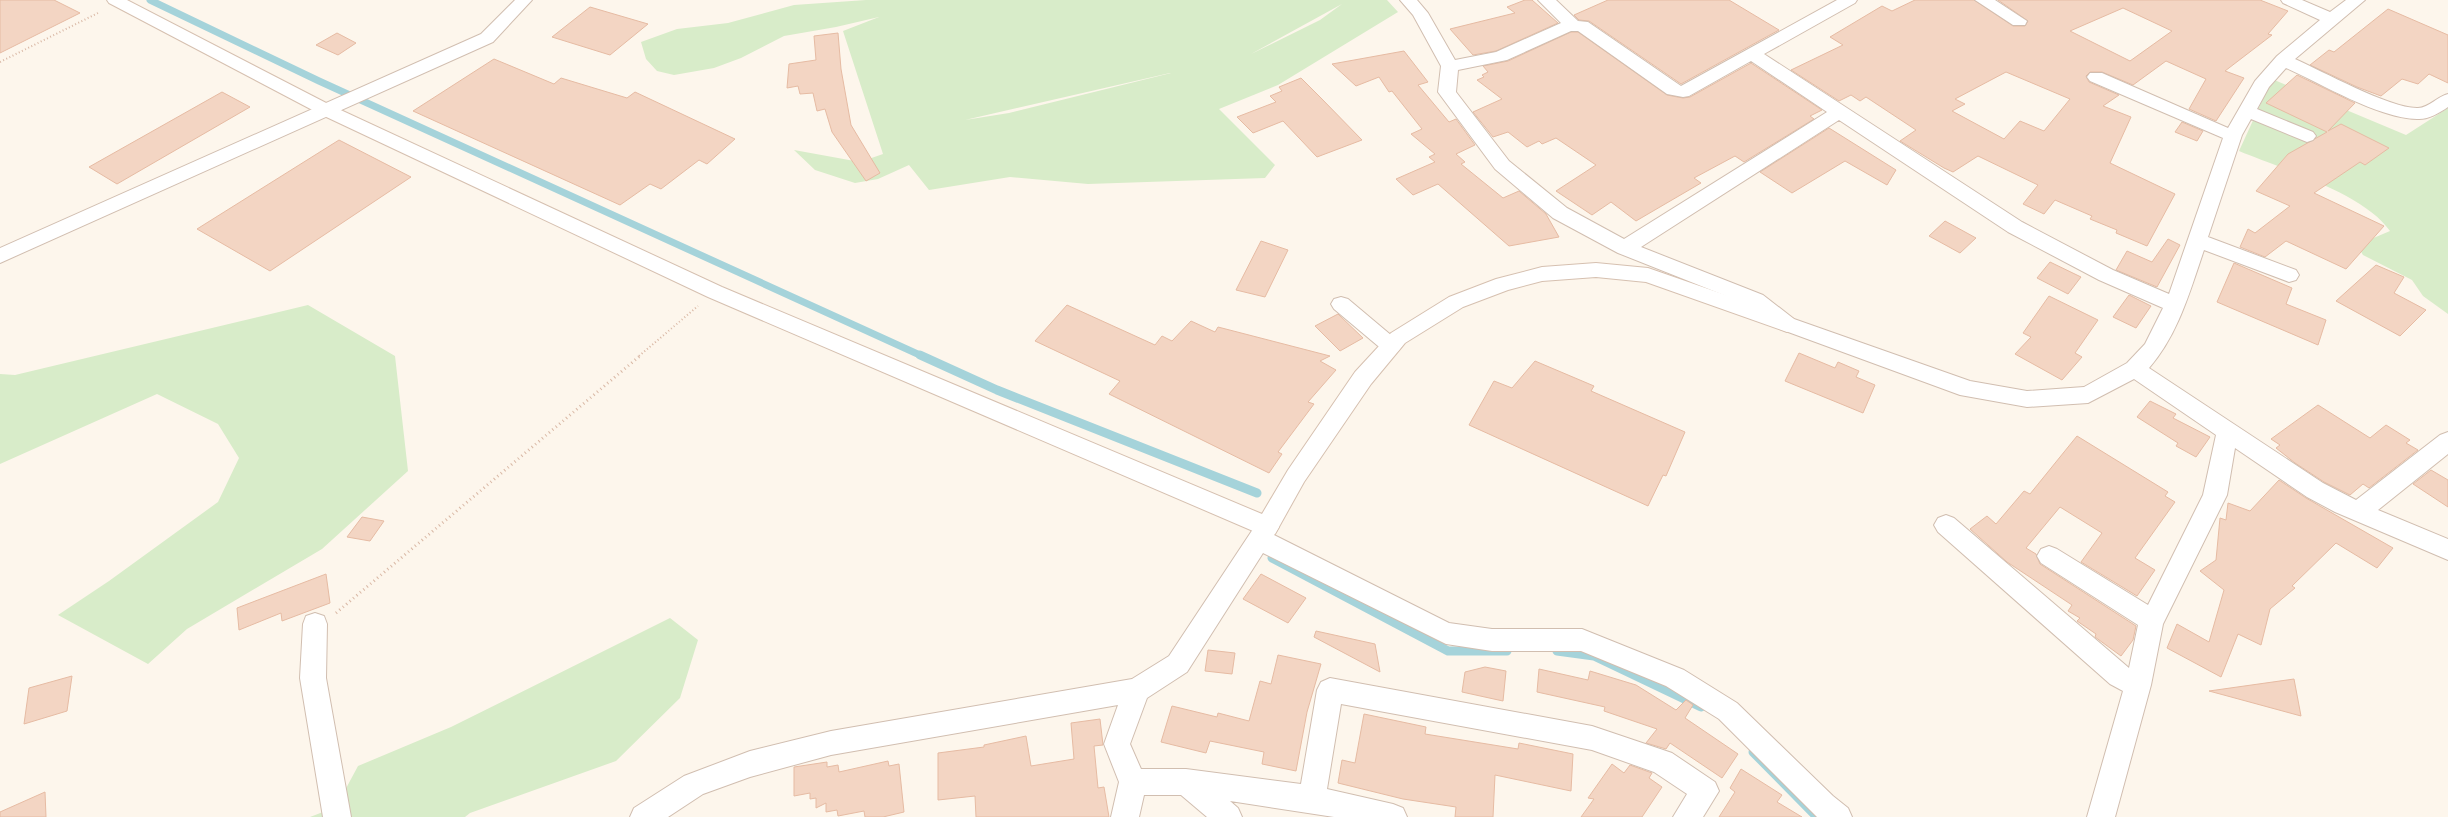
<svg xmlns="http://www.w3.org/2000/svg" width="2448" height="817" font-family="Roboto,sans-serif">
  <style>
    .green { fill: #d8ecc9; fill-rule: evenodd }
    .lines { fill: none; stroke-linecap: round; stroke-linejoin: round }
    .stream-far1 { stroke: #a5d3da; stroke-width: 7 }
    .stream { stroke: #a5d3da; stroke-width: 9 }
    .building { fill: #f3d5c3; stroke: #e6bba3; fill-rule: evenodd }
    .street-casing { stroke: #d1beb0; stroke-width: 2 }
    .secondary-casing { stroke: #d6c0b0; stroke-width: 2 }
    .path-far1 { stroke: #d9b8a5; stroke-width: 2; stroke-dasharray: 1 2.5; stroke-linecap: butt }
    .path { stroke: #d9b8a5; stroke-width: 3; stroke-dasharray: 1 3.5; stroke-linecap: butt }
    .street { fill: #fff; fill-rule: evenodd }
    .secondary { fill: #fff; fill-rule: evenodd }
  </style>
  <rect width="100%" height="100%" fill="#fdf6ec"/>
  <path class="green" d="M866 0H1387L1398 12 1278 85 1219 109 1275 165 1265 178 1088 184 1010 177 929 190 909 165 878 179 855 183 815 170 794 150 860 162 883 154 843 31 879 17 836 27 784 36 741 58 714 68 674 75 657 71 646 59 641 42 677 29 728 23 794 5ZM1342 4 1320 20 1251 54ZM1171 73 1009 113 965 120 1170 73Z
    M2272 79 2406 135 2448 108V314L2423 296 2412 280 2363 255 2357 245 2390 231C2364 193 2282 169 2239 151Z
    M308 305 395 356 408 471 322 549 187 629 148 664 58 615 109 581 218 502 239 458 218 424 157 394 0 464V374L15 375Z
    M670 618 698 640 680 698 616 761 470 813 465 817H310L336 807 358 766 451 727Z"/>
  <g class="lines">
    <path class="stream-far1" d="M150 0 319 81 922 356"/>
    <path class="stream" d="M920 355 997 390 1257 493
      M1272 558 1448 651H1507
      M1557 651 1594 656 1701 707
      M1753 752 1817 817"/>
  </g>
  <path class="building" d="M0 0H54L80 13 0 53Z
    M1525 0H1532L1558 23 1496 51 1473 55 1450 29 1515 13 1507 7Z
    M1608 0H1729L1779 30 1681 84 1589 21 1579 20 1574 15Z
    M1915 0H1974L2013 26H2025L2028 21 1998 0H2260L2288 11 2268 34 2272 35 2225 71 2244 78 2216 121 2189 109 2206 79 2166 61 2133 85 2102 72H2090L2086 76 2089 82 2119 95 2103 106 2131 117 2110 163 2175 194 2147 246 2116 233 2117 230 2090 219 2092 216 2055 200 2044 214 2023 204 2038 185 1978 156 1953 172 1944 168 1900 141 1916 130 1866 97 1860 101 1851 95 1839 101 1791 70 1843 45 1830 37 1882 6 1892 11ZM2123 8 2172 31 2130 61 2070 31ZM2006 72 2070 99 2044 131 2020 121 2004 139 1952 111 1965 104 1955 99Z
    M590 7 648 24 610 55 552 37Z
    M2388 9 2448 35V83L2429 74 2418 84 2402 79 2381 96 2357 87 2310 65 2329 50 2334 52Z
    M1571 32H1578L1667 95 1683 98 1690 97 1751 63 1822 110 1810 116 1814 119 1744 162 1735 156 1694 178 1701 183 1636 221 1611 202 1592 215 1556 191 1596 165 1556 138 1542 144 1539 141 1527 147 1508 132 1493 137 1473 112 1502 99 1477 80 1484 77 1482 75 1488 72 1483 66 1508 61Z
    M337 33 356 43 338 55 316 45Z
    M838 33 841 69 851 125 880 173 866 181 832 132 825 109 817 111 813 93 800 94 798 86 787 88 789 64 816 60 814 36Z
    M1404 51 1428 82 1418 85 1449 122 1456 119 1475 145 1456 154 1465 162 1461 164 1503 198 1519 191 1546 214 1559 237 1509 246 1438 184 1413 195 1396 179 1435 162 1429 157 1435 154 1411 134 1422 129 1392 91 1389 92 1379 77 1356 86 1332 64Z
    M494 59 554 84 561 78 627 98 635 92 735 139 707 164 699 160 661 189 650 184 620 205 413 111Z
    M2297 75 2355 103 2328 131 2341 124 2389 148 2365 165 2360 162 2314 193 2384 226 2346 269 2286 241 2265 257 2240 247 2248 229 2255 233 2290 206 2256 191 2288 154 2327 132 2266 103Z
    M1301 78 1321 98 1362 140 1317 157 1283 121 1253 133 1237 117 1276 102 1270 96 1282 91 1279 87Z
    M222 92 250 107 117 184 89 167Z
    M2182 122 2203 131 2197 141 2175 132Z
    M1829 128 1896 170 1887 185 1845 161 1792 193 1760 172Z
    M339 140 411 177 270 271 197 229Z
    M1945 221 1976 238 1960 253 1929 236Z
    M2168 239 2180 245 2157 287 2116 270 2127 251 2152 262Z
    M1261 241 1288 250 1265 297 1236 290Z
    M2050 262 2081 277 2068 294 2037 278Z
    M2234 263 2292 288 2286 304 2326 320 2318 345 2217 302Z
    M2376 265 2404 277 2394 293 2426 310 2400 336 2336 301Z
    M2129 295 2151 306 2136 328 2113 317Z
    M2049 296 2098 320 2075 353 2082 357 2062 380 2015 354 2031 337 2023 333Z
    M1067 305 1155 345 1162 336 1172 341 1191 321 1215 332 1218 327 1330 356 1320 361 1336 370 1308 402 1314 404 1278 452 1282 454 1269 473 1109 394 1120 381 1035 341Z
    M1338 314 1363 338 1340 351 1315 326Z
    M1799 353 1835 368 1838 362 1859 371 1856 377 1875 385 1863 413 1785 381Z
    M1535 361 1594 386 1591 391 1685 432 1666 476 1663 475 1648 506 1469 425 1494 381 1512 388Z
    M2150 401 2176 414 2173 418 2210 437 2196 457 2176 446 2178 443 2137 417Z
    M2318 405 2370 438 2386 425 2410 440 2406 443 2418 450 2369 488 2363 484 2350 495 2324 482 2295 463 2276 448 2280 445 2271 439Z
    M2077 436 2168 492 2165 496 2175 502 2135 558 2155 570 2137 596 2081 562 2102 533 2060 507 2026 548 2036 554 2040 564 2136 626 2133 640 2121 656 2095 637 2096 634 2077 621 2080 618 2068 611 2072 605 2007 562 1970 529 1987 516 1996 524 2024 491 2030 494Z
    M2431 470 2448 480V507L2413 484Z
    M2279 480 2306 498 2393 548 2377 568 2336 543 2292 586 2295 588 2270 609 2261 645 2238 634 2221 677 2167 648 2177 624 2209 642 2224 590 2200 571 2216 560 2220 518 2226 520 2228 503 2250 511Z
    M362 517 384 521 370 541 347 537Z
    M326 574 330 603 282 621 281 613 239 630 237 608Z
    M1261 574 1306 598 1288 623 1243 599Z
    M1316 631 1375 644 1380 672 1314 637Z
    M1208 650 1235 653 1232 674 1205 671Z
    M1278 655 1321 664 1307 712 1296 771 1262 764 1264 752 1210 741 1206 753 1161 742 1172 706 1217 717 1218 713 1249 721 1260 681 1271 684Z
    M1485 667 1506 671 1503 701 1462 692 1465 672Z
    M1539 669 1588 680 1590 671 1636 685 1676 710 1686 700 1693 705 1685 718 1738 754 1722 778 1670 743 1666 749 1646 743 1657 729 1604 711 1605 707 1537 692Z
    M72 676 67 711 24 724 29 688Z
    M2294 679 2301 716 2209 691Z
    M1364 714 1426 727 1425 734 1518 749 1519 743 1573 754 1571 791 1495 775 1493 817H1455L1456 807 1403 799 1338 783 1342 760 1355 763Z
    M1100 719 1103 745 1094 746 1098 788 1104 787 1109 817H976L975 796 938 800V753L984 747V745L1026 736 1031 766 1074 759 1071 723Z
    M888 761 889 766 899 764 904 812 883 817H865L864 811 838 816 837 810 826 812V803L816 808V798L810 799V793L794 796V767L827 762V767L838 765 839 772Z
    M1612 764 1624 773 1630 765 1652 773 1649 778 1662 787 1642 817H1581L1594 799 1588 798Z
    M1741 769 1782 795 1777 802 1802 817H1719L1735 792 1730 788Z
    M45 792 46 817H0V812Z"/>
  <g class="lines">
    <defs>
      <path id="street" d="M515 0H532L493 42 0 263V248L481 34Z
        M1400 0H1417L1428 13 1455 60 1496 52 1561 23 1538 0H1556L1578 21 1588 22 1681 86 1837 0H1857L1855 3 1764 54 2022 222 2113 270 2169 294 2223 138 2090 81 2087 77 2090 73H2102L2228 128 2255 81 2277 56 2320 20 2283 3 2281 0H2302L2330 12 2346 0H2365L2295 59C2322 71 2391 109 2418 108 2429 108 2438 96 2448 94V107C2439 113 2428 120 2417 119 2378 118 2322 84 2286 68L2269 87 2257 109 2313 132 2316 136 2313 140 2307 142 2251 119 2242 135 2208 237 2296 270 2299 275 2296 280 2289 282 2204 250C2190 291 2178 335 2149 368L2323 483 2356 500 2440 435 2448 432V454L2378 510 2448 539V560L2335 512 2307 497 2235 448 2227 495 2163 624 2151 685 2115 817H2087L2123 691 2110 684 1938 532 1934 525 1938 518 1946 515 1954 518 2129 668 2138 625 2041 563 2037 556 2041 549 2049 546 2057 549 2148 605 2203 495 2216 435 2134 379 2088 403 2027 407 1960 395 1780 329 1749 305 1618 253 1553 218 1495 169 1438 92 1441 66 1413 15ZM1571 31H1578L1667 94 1683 97 1689 96 1751 61 1827 112 1624 239 1567 208 1509 161 1456 92 1458 70 1507 60ZM1839 120 2008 232 2099 280 2163 308 2145 344 2127 363 2084 387 2027 391 1970 381 1794 319 1763 295 1641 247Z
        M1975 0H1995L2027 21 2025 25H2013Z
        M1341 297 1348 299 1398 341 1402 346 1398 351 1391 354 1384 351 1334 309 1331 304 1334 299Z
        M1267 517 1275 520 1279 527 1274 535 1449 623 1492 629H1582L1684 670 1737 703 1833 796 1848 808 1852 817H1817L1719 719 1666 686 1581 651H1492L1446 644 1263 553 1187 672 1147 698 1130 744 1141 769H1186L1301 784 1317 690 1321 682 1330 678 1592 726 1672 753 1715 782 1719 791 1703 817H1673L1687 794 1654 772 1592 750 1341 704 1327 789 1393 804 1403 808 1407 817H1334L1230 801 1238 808 1242 817H1207L1181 795H1144L1139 817H1111L1119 782 1104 744 1118 705 831 755 750 777 703 794 668 817H630L634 808 684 776 750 751 831 731 1132 679 1169 656 1259 520Z
        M315 613 324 616 327 624 326 678 351 817H323L300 678 303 624 306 616Z"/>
      <path id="secondary" d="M107 0H127L332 106 722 287 1262 514 1288 470 1355 372 1391 333 1449 297 1496 279 1542 267 1596 263 1648 268 1794 319 1797 324 1794 329 1787 332 1646 282 1596 277 1542 281 1508 290 1463 307 1405 343 1371 384 1304 482 1275 534 1267 537 708 297 320 114 109 3Z"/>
    </defs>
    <use href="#street" class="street-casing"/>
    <use href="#secondary" class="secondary-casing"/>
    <path class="path-far1" d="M0 62 100 12
      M639 356 698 306"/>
    <path class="path" d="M336 613 641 355"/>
    <use href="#street" class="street"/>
    <use href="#secondary" class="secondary"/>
  </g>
</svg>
